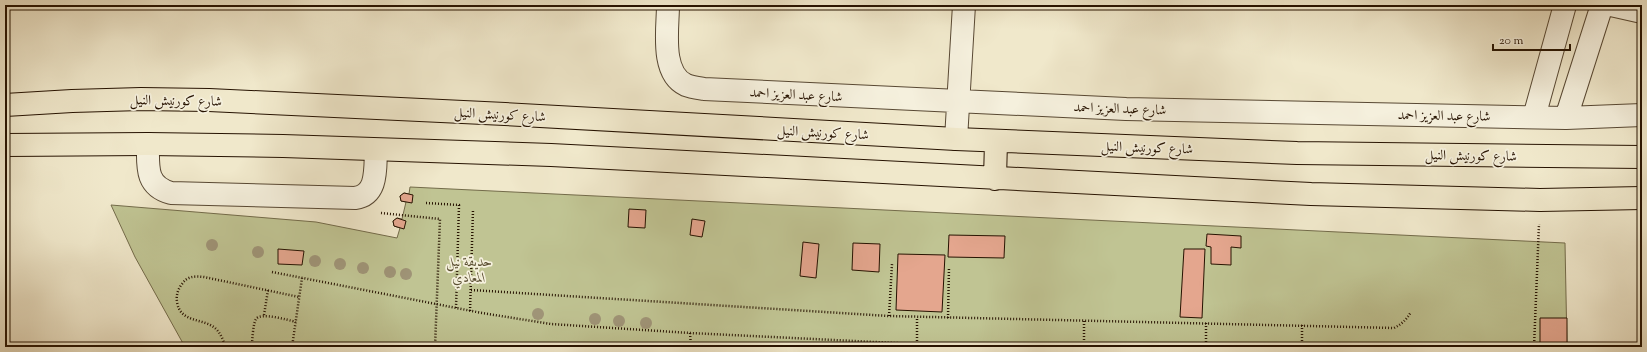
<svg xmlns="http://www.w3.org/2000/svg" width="1647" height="352" font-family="'Sorts Mill Goudy',Amiri,serif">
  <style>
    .green { fill: #c0c493; stroke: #736b4a }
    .building { fill: #e4a68e; stroke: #261200 }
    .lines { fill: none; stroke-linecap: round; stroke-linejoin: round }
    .minor-casing { stroke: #584833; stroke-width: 24 }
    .highway-casing { stroke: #261200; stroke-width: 24 }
    .path { stroke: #261200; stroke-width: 2.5; stroke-dasharray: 1 2; stroke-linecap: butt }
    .minor { stroke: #f5f0dd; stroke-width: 22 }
    .highway { stroke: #f0e8cb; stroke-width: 22 }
    .tree { fill: #9f9477 }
    .labels { text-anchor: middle; stroke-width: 3.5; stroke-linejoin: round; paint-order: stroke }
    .street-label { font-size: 14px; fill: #261200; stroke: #f5f0dd }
    .park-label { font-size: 14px; font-style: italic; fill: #5c5033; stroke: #f5f0dd }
  </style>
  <rect width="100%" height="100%" fill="#f0e8cb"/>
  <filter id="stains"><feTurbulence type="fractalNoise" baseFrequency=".005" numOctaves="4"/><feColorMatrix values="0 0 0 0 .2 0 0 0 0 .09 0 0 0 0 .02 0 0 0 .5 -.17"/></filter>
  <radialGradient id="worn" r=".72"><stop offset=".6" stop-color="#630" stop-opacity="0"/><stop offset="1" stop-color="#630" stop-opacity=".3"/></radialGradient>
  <path class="green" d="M410 187 1565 243 1567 347H185L135 257 111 205 316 222 397 238 400 228 394 226 393 221 397 218 402 219 406 202 401 201 400 196 404 193 409 194Z"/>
  <path class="building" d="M404 193 413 195 412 203 401 201 400 196Z
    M629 209 646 210 645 228 628 227Z
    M397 218 406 221 404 229 394 226 393 221Z
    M692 219 705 221 702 237 690 235Z
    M1207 234 1241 236V248L1231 247V265L1211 264V247L1206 246Z
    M949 235 1005 236 1004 258 948 257Z
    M803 242 819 244 816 278 800 276Z
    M853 243 880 244 879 272 852 270Z
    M278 249 304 251 302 265 278 264Z
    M1184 249H1205L1202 318 1180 317Z
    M898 254 945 255 942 312 896 310Z
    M1540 318H1567V347H1540Z"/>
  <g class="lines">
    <defs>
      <path id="minor" d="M668 5C668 28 660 73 686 85 691 87 698 88 704 89L1126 109 1566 118 1642 115
        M1611 5 1642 12
        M1534 117 1565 5
        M1566 118 1602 5
        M956 139 964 5
        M148 144C148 166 145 186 171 193L355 198C378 195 375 169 376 150"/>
      <path id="highway" d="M5 105 72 101 141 99 209 100 505 114 956 139 1297 153 1642 157
        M5 145 148 144 283 146 551 155 1311 194 1540 200 1642 198
        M995 179 996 141"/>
    </defs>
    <use href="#minor" class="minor-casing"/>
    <use href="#highway" class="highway-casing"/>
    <path class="path" d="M426 203 459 205 456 308
      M381 213 440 219 435 347
      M272 272 482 313 551 324 690 333 978 347
      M471 290 889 316 1394 328C1402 324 1406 320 1411 312
      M470 311 473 210
      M264 315 268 290
      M889 316 892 264
      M948 318 949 267
      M1084 321V347
      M1206 323V347
      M1302 325V347
      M690 333 691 347
      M917 344V317
      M226 347C223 341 221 333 215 328 203 318 180 323 177 302 176 295 178 289 182 284 187 276 195 276 204 277L299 297
      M252 347C252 341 253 324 256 319 261 312 288 320 296 322
      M292 347 302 278
      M849 347V341
      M1534 347 1539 224"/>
    <use href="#minor" class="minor"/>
    <use href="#highway" class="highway"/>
  </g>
  <g class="tree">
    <circle cx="212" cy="245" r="6"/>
    <circle cx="258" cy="252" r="6"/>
    <circle cx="315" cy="261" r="6"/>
    <circle cx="340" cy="264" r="6"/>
    <circle cx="363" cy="268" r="6"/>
    <circle cx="390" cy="272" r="6"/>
    <circle cx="406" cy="274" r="6"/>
    <circle cx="538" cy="314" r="6"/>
    <circle cx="595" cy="319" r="6"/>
    <circle cx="619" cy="321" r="6"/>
    <circle cx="646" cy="323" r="6"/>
  </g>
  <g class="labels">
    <g class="street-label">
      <text transform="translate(796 94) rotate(3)" y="5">شارع عبد العزيز احمد</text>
      <text transform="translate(176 100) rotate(1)" y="5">شارع كورنيش النيل</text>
      <text transform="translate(1120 108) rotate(2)" y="5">شارع عبد العزيز احمد</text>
      <text transform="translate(500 114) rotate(3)" y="5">شارع كورنيش النيل</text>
      <text transform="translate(1444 115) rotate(1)" y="5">شارع عبد العزيز احمد</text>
      <text transform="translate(823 132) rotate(3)" y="5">شارع كورنيش النيل</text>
      <text transform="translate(1147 147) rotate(2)" y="5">شارع كورنيش النيل</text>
      <text transform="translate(1471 155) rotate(1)" y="5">شارع كورنيش النيل</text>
    </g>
    <g class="park-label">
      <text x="469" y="266">حديقة نيل<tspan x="469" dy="16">المعادي</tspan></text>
    </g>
  </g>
  <rect width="1647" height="352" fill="none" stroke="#f0e8cb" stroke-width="20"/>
  <rect x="6" y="6" width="1635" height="340" fill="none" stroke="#261200" stroke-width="2"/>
  <rect x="10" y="10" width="1627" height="332" fill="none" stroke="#261200"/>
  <path d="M1493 44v6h77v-6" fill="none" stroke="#261200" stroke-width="2"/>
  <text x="1499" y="44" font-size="12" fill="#261200" stroke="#f5f0dd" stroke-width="3" paint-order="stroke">20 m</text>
  <rect width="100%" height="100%" filter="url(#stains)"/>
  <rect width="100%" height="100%" fill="url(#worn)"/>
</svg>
